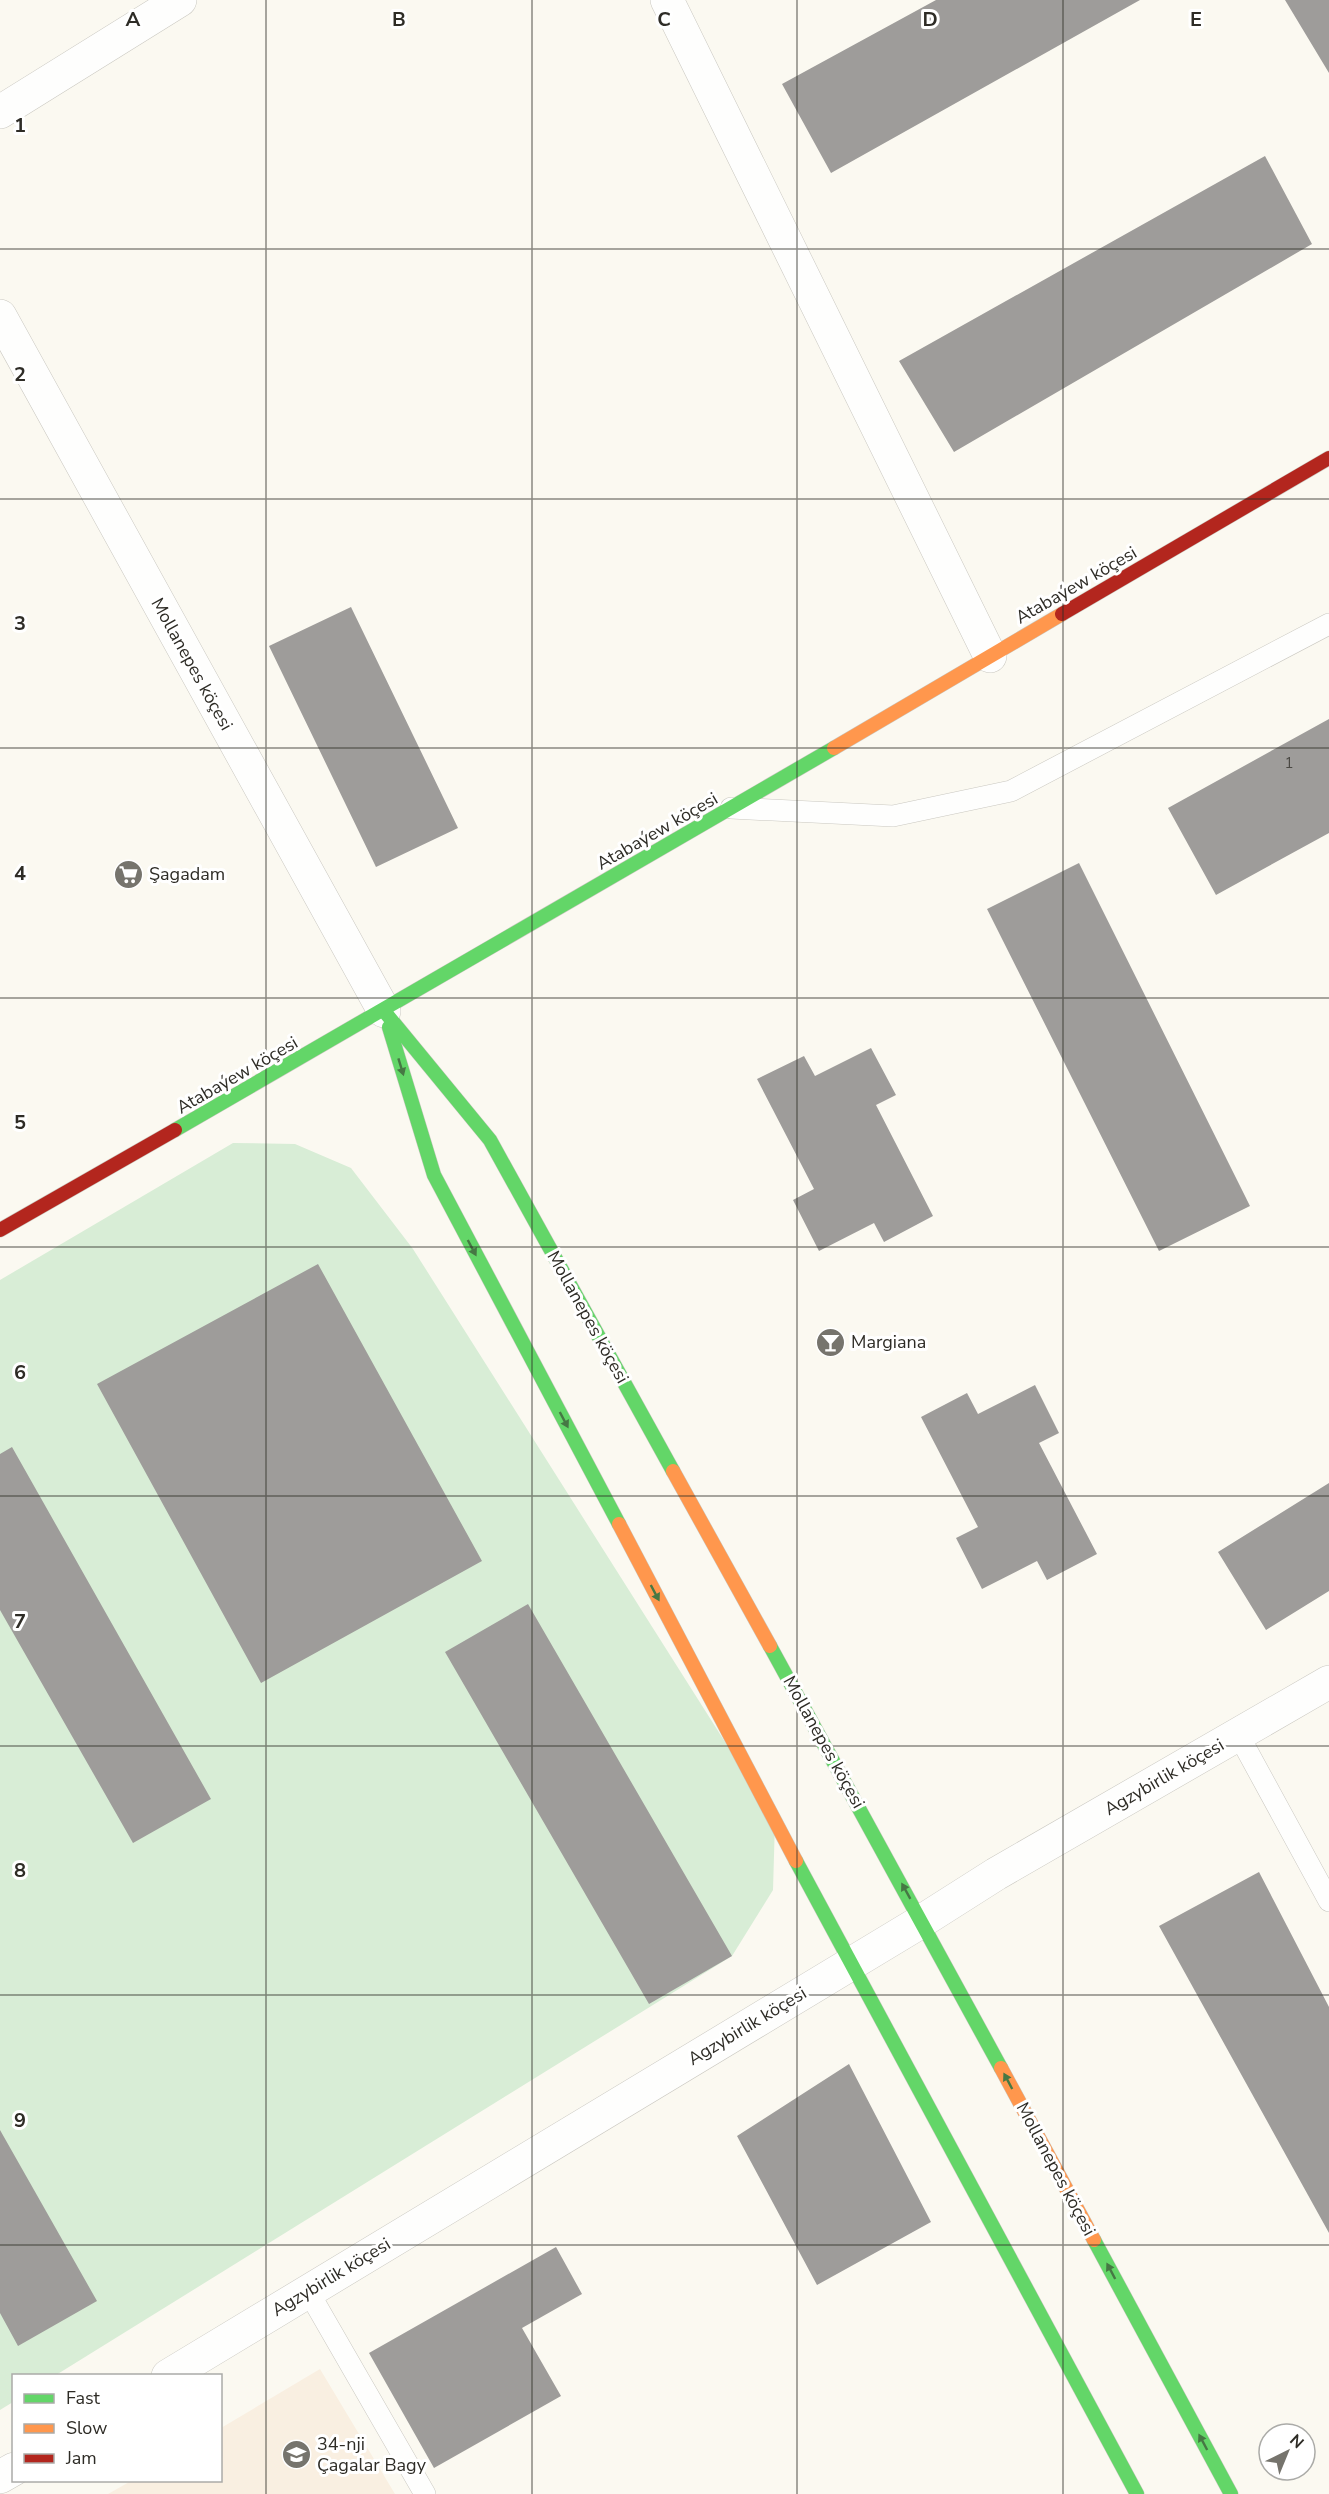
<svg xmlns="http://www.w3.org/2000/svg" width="1329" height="2494" font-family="'Nunito Sans',sans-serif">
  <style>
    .education { fill: #f9efe1 }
    .green { fill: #d8edd6 }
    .building { fill: #9e9c9a }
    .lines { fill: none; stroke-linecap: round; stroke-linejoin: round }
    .lane-casing { stroke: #cac8c1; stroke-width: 22 }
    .street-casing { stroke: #cac8c1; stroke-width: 34 }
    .fast-casing { stroke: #cac8c1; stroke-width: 15 }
    .slow-casing { stroke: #cac8c1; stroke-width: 15 }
    .jam-casing { stroke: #cac8c1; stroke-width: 15 }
    .lane { stroke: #fefefd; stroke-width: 21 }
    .street { stroke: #fefefd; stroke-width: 33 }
    .fast { stroke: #63d668; stroke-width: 14 }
    .slow { stroke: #ff974d; stroke-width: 14 }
    .jam { stroke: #b3261e; stroke-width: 14 }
    .oneway { fill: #467844 }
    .grid { fill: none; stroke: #2e2c26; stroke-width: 1.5; stroke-opacity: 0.55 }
    .labels { text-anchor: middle; stroke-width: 6; stroke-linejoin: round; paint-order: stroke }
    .number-label { font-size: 15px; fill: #4a4843 }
    .street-label { font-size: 18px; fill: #2e2c26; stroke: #fff }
    .poi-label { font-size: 18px; fill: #2e2c26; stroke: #fff; text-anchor: start }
    .grid-label { font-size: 20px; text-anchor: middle; font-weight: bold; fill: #2e2c26; stroke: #fff; stroke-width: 6; stroke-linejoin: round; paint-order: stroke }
  </style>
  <rect width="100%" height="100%" fill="#fbf9f1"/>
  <path class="education" d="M320 2369 395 2494H108L131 2481 220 2480 221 2428Z"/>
  <path class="green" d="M233 1143 295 1144 351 1168 413 1249 775 1821 773 1890 732 1956 56 2375 14 2376 13 2402 0 2410V1280Z"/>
  <path class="building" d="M936 0H1140L831 173 782 84Z
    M1285 0H1329V73Z
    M1265 156 1312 244 954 452 899 361Z
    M351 607 458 828 376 867 269 646Z
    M1329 719V833L1216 895 1168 808Z
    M1079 863 1250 1206 1159 1251 987 909Z
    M871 1048 896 1095 876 1105 933 1216 884 1242 874 1223 819 1251 793 1200 814 1189 757 1079 804 1056 815 1076Z
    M318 1264 482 1561 261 1683 97 1384Z
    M1035 1385 1059 1433 1039 1443 1097 1554 1047 1580 1037 1561 982 1589 956 1538 978 1527 921 1417 967 1393 978 1414Z
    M12 1447 211 1799 133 1843 0 1610V1454Z
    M1329 1483V1591L1266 1630 1218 1552Z
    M528 1604 732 1956 649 2004 445 1652Z
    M1259 1872 1329 2007V2233L1159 1926Z
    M849 2064 931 2222 817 2285 737 2136Z
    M0 2130 97 2301 18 2346 0 2313Z
    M556 2247 582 2294 522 2328 561 2396 434 2468 369 2353Z"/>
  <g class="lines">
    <defs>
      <path id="lane" d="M731 808 893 816 1011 791 1329 624
        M1238 1734 1329 1901
        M308 2291 425 2494"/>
      <path id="street" d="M667 0 990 656
        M0 112 180 0
        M0 316 384 1011
        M168 2376 922 1921 996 1874 1329 1682
        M0 2477 14 2469"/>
      <path id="fast" d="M384 1011 490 1140 673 1471
        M389 1027 434 1175 619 1524
        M175 1130 834 748
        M770 1646 1001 2068
        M796 1861 1137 2494
        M1094 2240 1231 2494"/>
      <path id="slow" d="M834 748 1062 614
        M673 1471 770 1646
        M619 1524 796 1861
        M1001 2068 1094 2240"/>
      <path id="jam" d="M1062 614 1329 458
        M0 1230 175 1130"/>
    </defs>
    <use href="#lane" class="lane-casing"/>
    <use href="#street" class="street-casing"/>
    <use href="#fast" class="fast-casing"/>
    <use href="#slow" class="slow-casing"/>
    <use href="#jam" class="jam-casing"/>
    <use href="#lane" class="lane"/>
    <use href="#street" class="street"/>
    <use href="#fast" class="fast"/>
    <use href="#slow" class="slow"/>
    <use href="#jam" class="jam"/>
  </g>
  <defs><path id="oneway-solid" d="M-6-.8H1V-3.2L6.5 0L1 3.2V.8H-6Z" transform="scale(1.5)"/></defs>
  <g class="oneway">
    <use href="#oneway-solid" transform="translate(401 1067) rotate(73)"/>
    <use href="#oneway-solid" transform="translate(472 1248) rotate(62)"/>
    <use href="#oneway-solid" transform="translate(564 1420) rotate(62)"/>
    <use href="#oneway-solid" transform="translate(655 1593) rotate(62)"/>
    <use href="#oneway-solid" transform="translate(906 1891) rotate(-119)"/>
    <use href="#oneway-solid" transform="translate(1008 2081) rotate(-118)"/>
    <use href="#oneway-solid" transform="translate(1111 2271) rotate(-118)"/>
    <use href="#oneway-solid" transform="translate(1203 2442) rotate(-118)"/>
  </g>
  <path class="grid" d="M266 0V2494M532 0V2494M797 0V2494M1063 0V2494M0 249H1329M0 499H1329M0 748H1329M0 998H1329M0 1247H1329M0 1496H1329M0 1746H1329M0 1995H1329M0 2245H1329"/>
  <defs>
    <symbol id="supermarket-disc" viewBox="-11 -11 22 22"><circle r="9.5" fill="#76746d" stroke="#fff"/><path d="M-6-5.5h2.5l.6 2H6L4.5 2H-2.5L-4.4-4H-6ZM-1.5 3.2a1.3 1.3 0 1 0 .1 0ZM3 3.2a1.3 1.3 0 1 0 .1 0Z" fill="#fff"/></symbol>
    <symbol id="bar-disc" viewBox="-11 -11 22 22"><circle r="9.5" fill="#76746d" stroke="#fff"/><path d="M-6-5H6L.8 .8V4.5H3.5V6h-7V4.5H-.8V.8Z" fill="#fff"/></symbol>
    <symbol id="school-disc" viewBox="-11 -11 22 22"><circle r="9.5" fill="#76746d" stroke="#fff"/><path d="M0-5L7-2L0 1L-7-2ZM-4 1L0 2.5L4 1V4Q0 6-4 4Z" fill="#fff"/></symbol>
  </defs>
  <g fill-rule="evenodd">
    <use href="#supermarket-disc" x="112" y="858" width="33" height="33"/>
    <use href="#bar-disc" x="814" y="1326" width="33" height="33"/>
    <use href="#school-disc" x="280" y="2438" width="33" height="33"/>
  </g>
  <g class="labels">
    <g class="number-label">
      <text x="1289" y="768">1</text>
    </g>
    <g class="street-label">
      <text transform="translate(1076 585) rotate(-30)" y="6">Atabaýew köçesi</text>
      <text transform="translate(192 664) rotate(61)" y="6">Mollanepes köçesi</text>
      <text transform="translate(657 831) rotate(-30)" y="6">Atabaýew köçesi</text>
      <text transform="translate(237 1075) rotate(-30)" y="6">Atabaýew köçesi</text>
      <text transform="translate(588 1317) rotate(61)" y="6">Mollanepes köçesi</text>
      <text transform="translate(824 1742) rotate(61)" y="6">Mollanepes köçesi</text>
      <text transform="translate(1164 1777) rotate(-30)" y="6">Agzybirlik köçesi</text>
      <text transform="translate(747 2026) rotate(-31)" y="6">Agzybirlik köçesi</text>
      <text transform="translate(1056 2169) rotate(62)" y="6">Mollanepes köçesi</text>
      <text transform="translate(331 2277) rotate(-31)" y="6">Agzybirlik köçesi</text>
    </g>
    <g class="poi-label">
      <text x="149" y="880">Şagadam</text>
      <text x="851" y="1348">Margiana</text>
      <text x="317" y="2450">34-nji<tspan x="317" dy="21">Çagalar Bagy</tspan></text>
    </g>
  </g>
  <g class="grid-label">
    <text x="133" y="26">A</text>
    <text x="399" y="26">B</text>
    <text x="664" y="26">C</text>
    <text x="930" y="26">D</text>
    <text x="1196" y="26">E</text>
    <text x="20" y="132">1</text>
    <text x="20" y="381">2</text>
    <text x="20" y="630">3</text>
    <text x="20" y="880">4</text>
    <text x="20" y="1129">5</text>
    <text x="20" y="1379">6</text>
    <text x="20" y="1628">7</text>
    <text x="20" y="1877">8</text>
    <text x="20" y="2127">9</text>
  </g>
  <rect x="12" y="2374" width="210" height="108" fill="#ffffff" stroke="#ababa8" stroke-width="1.5"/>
  <rect x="24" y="2394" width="30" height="9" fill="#63d668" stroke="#ababa8" stroke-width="1.5"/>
  <text x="66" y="2404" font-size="18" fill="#2e2c26">Fast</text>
  <rect x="24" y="2424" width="30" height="9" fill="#ff974d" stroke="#ababa8" stroke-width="1.5"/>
  <text x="66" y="2434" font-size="18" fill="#2e2c26">Slow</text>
  <rect x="24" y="2454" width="30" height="9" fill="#b3261e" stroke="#ababa8" stroke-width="1.5"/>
  <text x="66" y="2464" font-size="18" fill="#2e2c26">Jam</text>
  <g transform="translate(1287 2452) rotate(43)"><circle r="28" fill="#ffffff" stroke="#ababa8" stroke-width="1.5"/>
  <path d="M0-4.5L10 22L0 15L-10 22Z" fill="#76746d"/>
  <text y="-9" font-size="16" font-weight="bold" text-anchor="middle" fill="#2e2c26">N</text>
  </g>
</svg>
